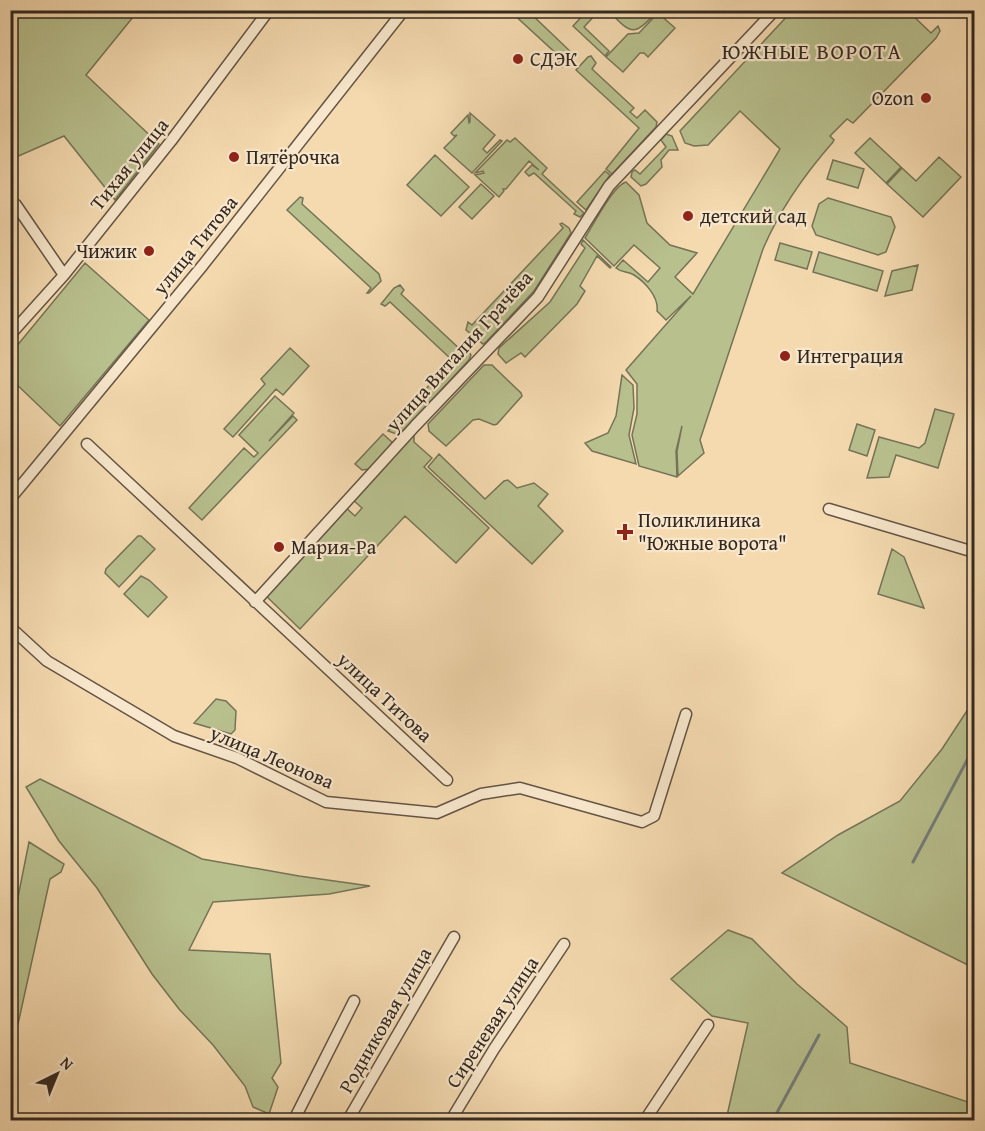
<svg xmlns="http://www.w3.org/2000/svg" width="985" height="1131" font-family="'Gentium Book Plus',serif">
  <style>
    .green { fill: #b8c08e; stroke: #757457; stroke-width: 1.5 }
    .lines { fill: none; stroke-linecap: round; stroke-linejoin: round }
    .stream { stroke: #757e7b; stroke-width: 3 }
    .minor-casing { stroke: #635444; stroke-width: 13 }
    .minor { stroke: #f8e7cc; stroke-width: 10 }
    .poi-dot { fill: #8f2418; stroke: #f8e7cc; stroke-width: 2 }
    .labels { text-anchor: middle; stroke-width: 4.5; stroke-linejoin: round; paint-order: stroke }
    .poi-label { font-size: 20px; fill: #322820; stroke: #f8e7cc; text-anchor: start }
    .street-label { font-size: 20px; fill: #322820; stroke: #f8e7cc }
    .quarter-label { font-size: 22px; letter-spacing: 1.5px; fill: #322820; stroke: #f8e7cc }
  </style>
  <rect width="100%" height="100%" fill="#f5dab0"/>
  <filter id="stains"><feTurbulence type="fractalNoise" baseFrequency=".00333" numOctaves="4"/><feColorMatrix values="0 0 0 0 .2 0 0 0 0 .09 0 0 0 0 .02 0 0 0 .5 -.17"/></filter>
  <radialGradient id="worn" r=".72"><stop offset=".6" stop-color="#630" stop-opacity="0"/><stop offset="1" stop-color="#630" stop-opacity=".3"/></radialGradient>
  <path class="green" d="M11 10 138 11 86 75 159 144 115 200 64 136 16 157 11 167Z
    M510 11H528L573 54 562 67 557 65 561 58Z
    M587 11H599L584 27 609 51 605 56 573 26Z
    M609 11H658C634 35 633 37 609 11Z
    M792 11H908L931 33 938 26 940 31 936 38 853 123 847 119 830 136 834 140 833 142C804 175 780 209 763 249L700 440 704 453 678 476 677 451 682 426 676 451 677 477 639 466 632 435 637 414V384L626 370 691 296 666 320 657 311C659 297 645 282 634 275 627 271 622 273 616 268L623 260 648 282 660 268 634 245 614 266 585 238C593 225 613 186 626 182L639 195 647 223 670 245 697 253 675 277 693 294 780 149 740 111 708 145 694 146 685 143 680 131Z
    M658 13 675 28 648 57 644 53H640L623 72 606 57 628 34 639 33Z
    M591 56 596 63 592 69 634 108 630 112 637 118 645 110 657 122 656 127 612 174 606 169 639 128 576 70 588 57Z
    M470 113 495 135 483 149 487 153 500 140 502 141 472 173 444 148 457 135 454 136 451 133 468 115 469 123 470 122Z
    M666 134 672 136 678 150H669L661 160 662 167 646 184 641 186 631 177 632 172 635 170 640 174 666 147 661 140Z
    M515 138 547 168 542 174 584 213 580 217 574 214 576 211 534 173 529 176 525 172 532 165 539 170 529 161 506 189H503L504 191 499 197 475 175 484 173 483 171 475 173 507 140 510 142Z
    M870 138 901 167 886 183 855 153Z
    M435 155 469 187 441 216 407 185Z
    M939 157 961 177 923 217 887 184 902 168 916 181Z
    M833 160 864 169 858 188 827 179Z
    M605 171 610 175 586 210 577 202Z
    M481 184 494 196 472 219 459 207Z
    M300 197 303 198 302 204 379 274 381 281 369 293H367L371 288 287 210Z
    M828 198 891 217 895 227 886 252 878 255 816 235 812 226 819 204Z
    M562 223 569 228 571 233 534 291 485 343 483 344 466 330 468 322 472 325 563 228 560 224Z
    M583 240 611 267 610 268 597 256 580 286 585 291 577 304 525 357 521 353 506 363 498 354 499 348 550 302 585 248 581 244Z
    M780 243 812 252 807 269 775 260Z
    M819 252 883 271 877 291 813 272Z
    M85 263 149 320 60 426 11 379V353Z
    M918 265 912 290 885 296 892 271Z
    M400 285 404 290 401 294 463 352 467 349 471 355 469 360 399 435 388 431 452 360 390 302 385 306 381 304 394 288Z
    M290 348 309 366 283 395 276 389 233 437 224 429 265 384 261 379Z
    M484 365H492L495 368 521 393 522 396 497 424 494 425 479 419 473 420 446 446 429 431 428 424Z
    M622 375 633 385 634 408 629 435 636 464 592 451 585 443 608 433 616 416Z
    M275 396 294 413 269 441 293 416 297 420 202 520 189 508 244 448 254 457 258 453 239 435Z
    M935 409 954 414 938 468 896 455 889 477 867 478 879 437 919 448 925 443Z
    M857 424 875 430 867 456 849 450Z
    M383 434 394 444 370 469 362 470 355 464Z
    M414 435V442L432 458 424 467 489 528 456 563 405 516 300 629 263 593 344 506 355 516 362 508 352 499Z
    M439 454 485 499 504 481 508 480 517 488 534 483 548 494 538 506 563 531 532 564 428 467Z
    M138 536H141L155 549 119 587 105 573 106 569Z
    M892 549 904 557 924 608 878 594Z
    M141 576 149 580 167 597 148 617 124 594Z
    M216 699 226 701 236 711 235 730 231 734 194 723Z
    M974 700V968L782 873 838 835 900 801 942 749Z
    M40 779 202 859 299 876 370 886 329 894 213 902 189 950 270 954 281 1063 272 1078 278 1087 269 1114 253 1107 245 1086 213 1045 179 1009 152 974 97 888 59 841 26 787Z
    M29 842 64 864 61 872 50 879 18 1024 11 1046V932Z
    M728 930 752 939 797 984 847 1027 850 1063 974 1104V1120H726L748 1023 712 1016 671 979Z"/>
  <g class="lines">
    <path class="stream" d="M913 862 974 747
      M773 1120 819 1035"/>
    <defs>
      <path id="minor" d="M10 201 16 205 64 275
        M10 335 64 275 171 141 269 10
        M87 444 447 780
        M10 499 203 265 404 10
        M829 509 974 552
        M255 602 415 426 538 297 609 186 775 10
        M10 627 47 661 174 736 237 758 326 802 437 813 481 794 520 788 642 822 654 816 686 714
        M10 1117 16 1120
        M294 1120 354 1001
        M348 1120 454 937
        M451 1120 494 1049 564 944
        M645 1120 708 1025"/>
    </defs>
    <use href="#minor" class="minor-casing"/>
    <use href="#minor" class="minor"/>
  </g>
  <g class="poi-dot">
    <circle cx="518" cy="59" r="6"/>
    <circle cx="926" cy="98" r="6"/>
    <circle cx="234" cy="157" r="6"/>
    <circle cx="688" cy="216" r="6"/>
    <circle cx="149" cy="251" r="6"/>
    <circle cx="785" cy="356" r="6"/>
    <path d="M622 523h6v6h6v6h-6v6h-6v-6h-6v-6h6z"/>
    <circle cx="279" cy="547" r="6"/>
  </g>
  <g class="labels">
    <g class="poi-label">
      <text x="530" y="66">СДЭК</text>
      <text x="914" y="105" text-anchor="end">Ozon</text>
      <text x="246" y="164">Пятёрочка</text>
      <text x="700" y="223">детский сад</text>
      <text x="137" y="258" text-anchor="end">Чижик</text>
      <text x="797" y="363">Интеграция</text>
      <text x="638" y="527">Поликлиника<tspan x="638" dy="23">"Южные ворота"</tspan></text>
      <text x="291" y="554">Мария-Ра</text>
    </g>
    <g class="street-label">
      <text transform="translate(129 164) rotate(-51)" y="7">Тихая улица</text>
      <text transform="translate(195 245) rotate(-51)" y="7">улица Титова</text>
      <text transform="translate(459 351) rotate(-48)" y="7">улица Виталия Грачёва</text>
      <text transform="translate(385 697) rotate(43)" y="7">улица Титова</text>
      <text transform="translate(272 757) rotate(23)" y="7">улица Леонова</text>
      <text transform="translate(385 1020) rotate(-60)" y="7">Родниковая улица</text>
      <text transform="translate(492 1022) rotate(-57)" y="7">Сиреневая улица</text>
    </g>
    <g class="quarter-label">
      <text x="812" y="59">ЮЖНЫЕ ВОРОТА</text>
    </g>
  </g>
  <rect width="985" height="1131" fill="none" stroke="#f5dab0" stroke-width="36"/>
  <rect x="12" y="12" width="961" height="1107" fill="none" stroke="#322820" stroke-width="3"/>
  <rect x="18" y="18" width="949" height="1095" fill="none" stroke="#322820" stroke-width="1.5"/>
  <g transform="translate(57 1074) rotate(43)" stroke="#f8e7cc" stroke-width="4.5" paint-order="stroke">
  <path d="M0-4.5L10 22L0 15L-10 22Z" fill="#322820"/>
  <text y="-9" font-size="16" font-weight="bold" text-anchor="middle" fill="#322820">N</text>
  </g>
  <rect width="100%" height="100%" filter="url(#stains)"/>
  <rect width="100%" height="100%" fill="url(#worn)"/>
</svg>
